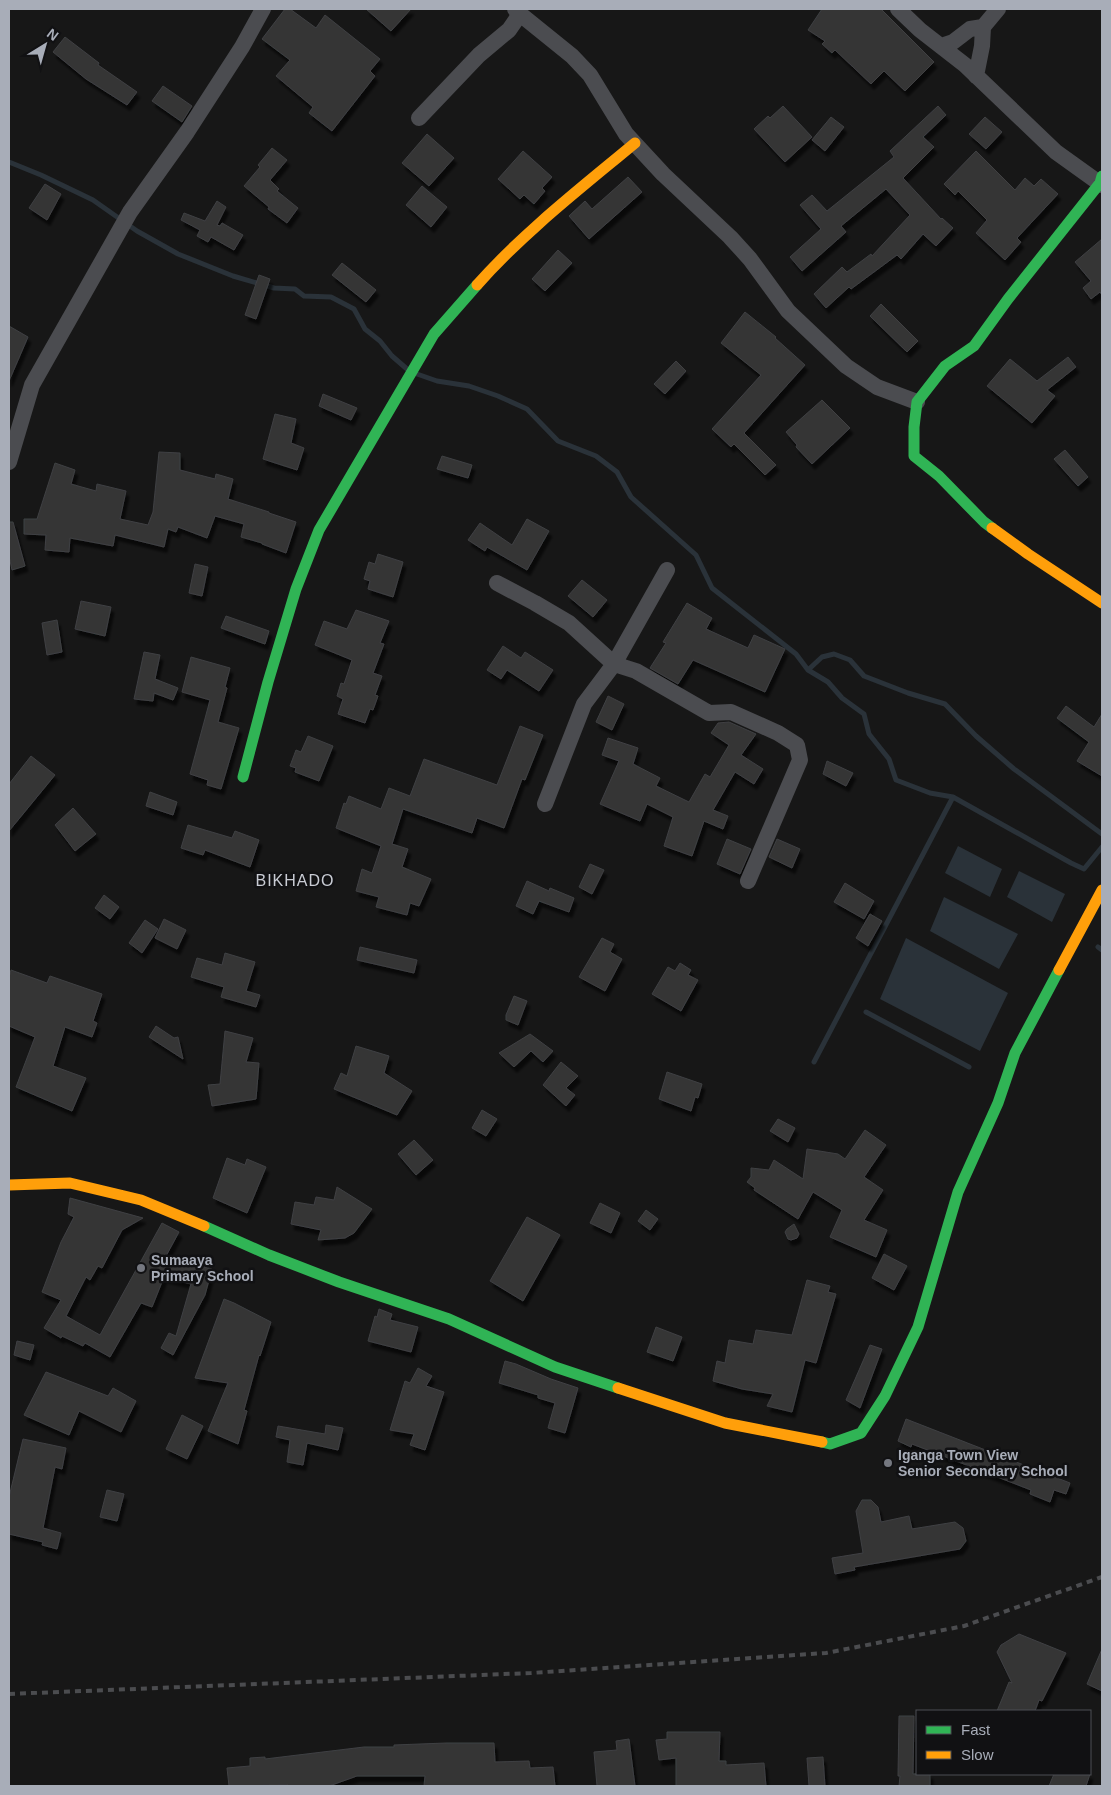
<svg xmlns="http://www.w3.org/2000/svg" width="1111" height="1795" font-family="Arial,sans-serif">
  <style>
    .water { fill: #2a3239 }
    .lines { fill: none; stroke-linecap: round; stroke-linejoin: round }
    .stream { stroke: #2a3239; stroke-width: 5 }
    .building { fill: #353536; stroke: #3f4043; filter: url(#shadow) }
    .street { stroke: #4b4c50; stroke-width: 16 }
    .fast { stroke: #30b455; stroke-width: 11 }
    .slow { stroke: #ff9f0a; stroke-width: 11 }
    .rail { stroke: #4b4c4f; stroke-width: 4; stroke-dasharray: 6 5; stroke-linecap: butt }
    .poi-dot { fill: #757880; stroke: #111113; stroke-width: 2 }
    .labels { text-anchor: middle; stroke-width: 5; stroke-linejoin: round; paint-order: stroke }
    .poi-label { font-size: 14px; font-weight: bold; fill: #a8adb8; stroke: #111113; text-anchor: start }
    .quarter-label { font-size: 16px; letter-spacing: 1px; fill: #c9ccd4; stroke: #111113 }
  </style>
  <defs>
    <filter id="shadow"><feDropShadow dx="3" dy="5.5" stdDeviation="1" flood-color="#0009"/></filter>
  </defs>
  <rect width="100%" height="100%" fill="#171717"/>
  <path class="water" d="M958 846 1002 869 990 897 945 873Z
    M1019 871 1065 894 1052 922 1007 897Z
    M944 897 1018 934 999 969 930 931Z
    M906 938 1008 993 980 1051 880 999Z"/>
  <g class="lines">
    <path class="stream" d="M9 162 41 175 93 200 137 231 178 254 233 276 274 288 295 289 304 296 331 297 354 309 365 329 380 341 392 356 407 369
      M417 374 437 381 469 386 498 396 527 409 558 441 596 456 617 472 631 497 696 555 712 588 796 654 808 670 822 657 834 654 850 660 864 676 908 693 945 704 976 736 1014 769 1102 834
      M808 670 828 682 842 698 864 714 869 734 889 759 896 780 930 793 953 797 1071 863 1084 869 1102 847
      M1098 947 1102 950
      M866 1012 969 1067
      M814 1062 953 797"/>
  </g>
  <path class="building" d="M285 9H290L316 28 325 15 380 59 370 71 375 76 332 131 309 113 313 107 276 76 290 60 262 39Z
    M366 9H411L391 31Z
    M822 9H881L934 62 905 91 884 71 871 84 835 50 832 53 822 44 825 41 808 30Z
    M65 37 99 63 98 65 137 92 127 105 86 79 53 52Z
    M163 86 192 106 182 122 152 101Z
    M783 106 812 137 785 162 754 129 768 116 770 118Z
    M938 106 946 115 923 137 934 147 903 178 941 219 942 218 953 228 936 246 923 234 901 259 897 255 851 289 849 287 826 308 814 294 842 267 847 272 871 254 872 256 910 215 886 189 841 226 846 232 802 271 790 257 821 229 800 205 812 195 827 211 894 157 890 151Z
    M831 117 844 127 825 151 812 140Z
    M985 117 1002 132 986 149 969 134Z
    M427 134 454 158 429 186 402 163Z
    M272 148 287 160 270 180 279 189 277 191 298 208 287 223 268 209 269 207 244 186 260 167 258 165Z
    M523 151 552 177 542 188 545 191 534 204 524 195 520 199 498 179Z
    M976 151 1015 190 1025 178 1034 186 1041 179 1058 194 1017 238 1021 242 1005 260 976 233 987 220 958 191 955 195 944 184Z
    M628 177 642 192 589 239 569 216 585 201 592 209Z
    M45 184 61 194 47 220 29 208Z
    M422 186 447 207 431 227 406 205Z
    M217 201 226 207 217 225 220 226 222 223 243 235 234 250 211 237 208 242 197 236 200 230 181 220 184 213 205 221Z
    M1102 239V295L1100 292 1091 299 1083 288 1091 281 1075 262Z
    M558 250 572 263 545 291 532 279Z
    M342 263 376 290 366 302 332 275Z
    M259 275 270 279 256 319 245 315Z
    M881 304 918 341 907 352 870 316Z
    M745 312 776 337 775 338 805 365 744 433 776 465 765 475 734 444 731 447 712 429 761 375 721 343Z
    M9 326 28 337 9 381Z
    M1068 357 1076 367 1047 390 1055 396 1032 423 987 386 1010 359 1037 381Z
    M676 361 686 371 665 394 654 384Z
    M323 394 357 408 351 420 319 406Z
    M822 400 850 428 812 464 796 447 797 445 786 432Z
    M275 414 296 419 291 443 304 448 297 470 263 459Z
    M1065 450 1088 477 1078 486 1054 459Z
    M159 452 180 453V470L215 479 216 474 233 479 228 499 269 512V513L296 522 286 553 262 544V543L241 537 244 524 215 516 207 538 178 527 176 532 168 529 164 547 115 535 113 546 70 538 69 552 45 550 46 535 24 534V519H37L55 463 75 470 71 484 96 491 97 484 126 491 120 519 148 525 153 512Z
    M442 456 472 465 468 478 437 469Z
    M527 519 549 531 527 570 487 547 485 551 468 540 480 523 512 545Z
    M9 522H13L25 566 12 570 9 556Z
    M378 554 403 562 393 597 368 589 370 581 364 579 369 562 375 564Z
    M195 564 208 567 202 596 189 593Z
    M582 580 607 600 593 617 568 596Z
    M81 601 111 607 105 636 75 629Z
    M687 603 712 618 706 629 748 648 754 635 785 649 765 692 693 660 678 684 650 668 666 643 663 642Z
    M356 610 389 621 380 643 384 644 373 673 382 676 375 695 378 696 373 710 370 709 365 723 338 714 343 699 337 696 341 683 344 684 352 660 315 645 324 621 347 629Z
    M226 616 269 631 265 644 221 628Z
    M57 620 62 652 47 655 42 623Z
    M503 646 521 658 525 652 553 670 539 691 507 670 501 679 487 670Z
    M144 652 160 655 155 679 178 688 173 700 154 693 153 701 134 699Z
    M191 657 230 668 225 687 227 688 218 722 239 728 221 789 207 785 208 780 190 774 210 700 182 692Z
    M608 696 624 704 612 730 596 722Z
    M1066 706 1094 727 1102 714V776L1077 761 1089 742 1057 718Z
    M729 722 756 734 741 755 763 769 754 784 735 772 713 810 728 816 723 829 704 821 692 856 664 846 673 817 647 804 640 821 600 804 619 761 602 755 608 738 638 748 633 764 660 778 656 786 689 802 705 774 710 777 729 745 711 733 718 723Z
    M520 726 543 735 525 780 522 779 504 828 477 818 472 833 403 809 392 844 408 849 402 867 431 879 419 906 410 903 407 915 376 907 379 897 356 891 362 869 372 873 381 846 336 828 344 803 346 804 349 796 381 809 389 788 410 796 424 759 497 785Z
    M308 736 333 746 319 781 295 772 296 768 290 766 296 750 301 752Z
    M31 756 55 775 9 831V784Z
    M827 761 853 773 846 786 823 774Z
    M150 792 177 802 173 815 146 806Z
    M73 808 96 834 75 851 55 825Z
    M188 825 232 838 235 831 259 840 250 867 205 850 203 855 181 848Z
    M727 839 751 849 740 874 717 864Z
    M777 839 800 849 792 868 769 857Z
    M590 864 604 870 592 894 579 887Z
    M527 881 549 891 550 888 574 898 569 912 539 901 533 914 516 906Z
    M845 883 874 901 864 919 834 902Z
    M104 895 119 907 110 919 95 908Z
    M870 914 882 921 868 946 856 938Z
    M164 919 186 930 177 949 155 938Z
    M145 920 158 929 142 953 129 943Z
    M602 938 614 944 610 952 622 959 605 991 579 977Z
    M360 947 417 960 414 973 357 960Z
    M225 953 255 962 246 991 260 995 256 1007 221 997 224 987 191 977 197 958 222 965Z
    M680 963 691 970 688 975 698 980 681 1011 652 994 668 967 675 971Z
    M11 970 47 983 50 976 102 994 93 1021 97 1023 92 1037 65 1027 53 1066 86 1078 72 1111 16 1087 35 1037 9 1026V977Z
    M514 996 527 1001 518 1025 506 1020V1015Z
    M156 1026 174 1038 178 1037 183 1059 149 1037Z
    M225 1031 253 1038 246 1062 259 1063 256 1099 212 1106 208 1085 220 1084Z
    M530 1034 553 1051 543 1062 531 1051 514 1067 499 1053Z
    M356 1046 389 1056 384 1073 412 1091 397 1115 334 1089 341 1073 347 1076Z
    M561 1062 578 1076 566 1088 575 1095 566 1106 543 1085Z
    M667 1072 702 1084 698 1098 695 1097 691 1111 659 1099Z
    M482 1110 497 1119 486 1136 472 1128Z
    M778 1119 795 1128 788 1142 770 1131Z
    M865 1130 886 1145 864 1177 883 1190 864 1220 887 1230 876 1257 830 1237 842 1210 813 1192 798 1219 754 1190 755 1188 747 1182 751 1177V1168L769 1170 774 1160 803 1179 807 1149 838 1154 845 1159Z
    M414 1140 433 1160 416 1175 398 1154Z
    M227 1158 245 1165 247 1159 266 1167 247 1213 213 1198Z
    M337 1187 372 1209 354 1233 345 1238 318 1240 321 1230 291 1224 295 1202 314 1205 316 1197 334 1200Z
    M70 1198 143 1218 122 1230 102 1268 98 1266 90 1280 86 1277 66 1316 100 1335 162 1223 179 1232 166 1256 212 1269 205 1295 173 1355 161 1348 169 1333 176 1336 191 1284 164 1277 152 1307 141 1303 110 1357 85 1343 83 1346 62 1336 61 1338 44 1328 61 1300 42 1292 61 1242 74 1217 68 1214Z
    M600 1203 620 1213 611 1233 590 1223Z
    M646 1210 658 1219 650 1230 638 1221Z
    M527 1217 560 1235 523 1301 490 1281Z
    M794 1224 799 1234 797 1238 791 1240 788 1239 785 1232 787 1229Z
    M884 1254 907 1266 894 1290 872 1278Z
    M807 1280 830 1286 828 1292 836 1294 816 1363 805 1360 792 1412 767 1406 773 1394 742 1389 713 1381 717 1361 725 1363 729 1340 753 1344 756 1330 792 1335Z
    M224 1299 234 1303 271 1322 260 1356 259 1355 244 1410 247 1411 238 1444 208 1431 228 1383 195 1378Z
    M379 1309 392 1314 390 1320 418 1327 411 1352 368 1341 375 1316 377 1317Z
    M656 1327 682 1337 673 1361 647 1352Z
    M17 1341 34 1345 30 1360 14 1355Z
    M870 1345 882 1349 860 1408 846 1400Z
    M505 1361 516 1364 551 1379 578 1388 565 1433 548 1428 555 1403 538 1398V1395L499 1383Z
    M418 1368 432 1376 426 1386 444 1392 425 1450 410 1445 414 1434 390 1430 405 1381 410 1383Z
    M46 1372 108 1396 113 1388 136 1401 121 1432 79 1411 69 1435 24 1415Z
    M182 1415 203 1426 187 1459 166 1449Z
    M906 1419 1070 1483 1066 1494 1054 1490 1050 1502 1030 1494 1031 1490 912 1444 911 1447 898 1441Z
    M326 1425 343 1428 338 1450 307 1443 303 1465 287 1462 290 1440 276 1437 278 1426 325 1434Z
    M23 1439 66 1448 62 1469 55 1467 43 1528 61 1533 57 1549 42 1545 43 1542 9 1534V1497Z
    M107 1490 124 1494 117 1521 100 1517Z
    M862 1500H871L878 1507 881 1522 909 1516 912 1529 955 1522 963 1528 966 1541 960 1549 854 1567 855 1570 835 1574 832 1558 863 1553 856 1511Z
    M1019 1634 1066 1653 1042 1701 1039 1700 1035 1711H997L1009 1682 1012 1683 997 1652 1001 1645Z
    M1102 1649V1691L1087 1684Z
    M899 1716H914L913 1774H930V1786H899L900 1776H898Z
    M667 1732H720L719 1761H726V1765L764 1763 766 1786H676V1758L659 1760 656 1740 667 1739Z
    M629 1739 635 1786H597L594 1752 617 1750 616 1741Z
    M446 1743H494L495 1762 529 1761 530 1768 553 1767 555 1786H424L425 1776H357L329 1786H288V1785L229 1786 227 1768 250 1766V1758L265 1757V1759L364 1747H394V1745Z
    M823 1757 825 1786H809L807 1758Z
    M1054 1774H1090L1086 1786H1049Z"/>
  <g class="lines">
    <path class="street" d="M898 9 920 30 965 65 1056 152 1102 185
      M520 14 572 56 590 75 626 134 663 174 730 237 750 259 788 311 846 366 877 387 917 402
      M941 46 953 42 970 29 983 27
      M976 76 982 46 983 27 998 9
      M419 118 479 55 509 30 520 14 515 9
      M9 462 32 385 130 212 187 132 242 47 263 9
      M497 583 535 603 569 623 614 664 636 671 709 713 731 712 778 733 797 745 800 760 748 881
      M545 804 584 704 614 664 667 570"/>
    <path class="fast" d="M992 528 984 522 939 476 914 456V427L917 402 945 366 974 346 1008 299 1100 183 1102 176
      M243 777 268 682 296 589 319 530 434 334 477 285
      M204 1226 269 1255 339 1282 449 1319 555 1367 618 1388
      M822 1442 830 1444 861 1433 885 1396 918 1327 958 1192 998 1103 1015 1053 1059 970"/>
    <path class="slow" d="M477 285C524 232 581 188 635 143
      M992 528 1028 554 1102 603
      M1059 970 1102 890
      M9 1185 70 1183 141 1200 204 1226
      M618 1388 725 1423 822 1442"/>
    <path class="rail" d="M9 1694 531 1673 826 1653 964 1626 1102 1577"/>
  </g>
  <g class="poi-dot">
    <circle cx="141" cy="1268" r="5"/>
    <circle cx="888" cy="1463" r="5"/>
  </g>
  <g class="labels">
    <g class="poi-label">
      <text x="151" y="1265">Sumaaya<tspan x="151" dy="16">Primary School</tspan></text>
      <text x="898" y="1460">Iganga Town View<tspan x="898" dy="16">Senior Secondary School</tspan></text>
    </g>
    <g class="quarter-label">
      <text x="295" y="886">BIKHADO</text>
    </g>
  </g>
  <rect width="1111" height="1795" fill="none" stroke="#a8adb8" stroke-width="20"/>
  <rect x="916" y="1710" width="175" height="65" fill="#111113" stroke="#4d4f55"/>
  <rect x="926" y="1726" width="25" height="8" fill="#30b455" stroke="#4d4f55"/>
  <text x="961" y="1735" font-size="15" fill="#a8adb8">Fast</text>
  <rect x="926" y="1751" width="25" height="8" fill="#ff9f0a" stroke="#4d4f55"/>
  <text x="961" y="1760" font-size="15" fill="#a8adb8">Slow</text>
  <g transform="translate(45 45) rotate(37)" stroke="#111113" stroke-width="4" paint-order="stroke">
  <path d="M0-4L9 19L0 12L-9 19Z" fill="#a8adb8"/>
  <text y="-8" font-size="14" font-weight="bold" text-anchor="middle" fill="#a8adb8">N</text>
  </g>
</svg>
